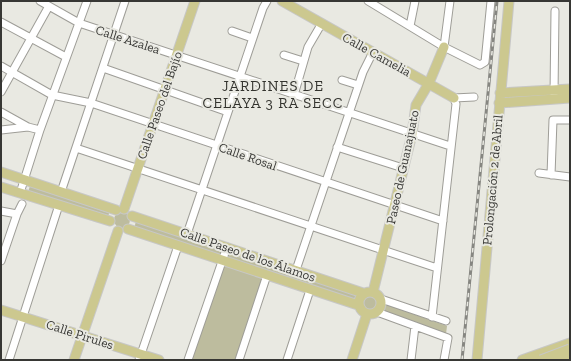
<svg xmlns="http://www.w3.org/2000/svg" width="571" height="361" font-family="'Zilla Slab',serif">
  <style>
    .green { fill: #bdbc9e }
    .lines { fill: none; stroke-linecap: round; stroke-linejoin: round }
    .minor-casing { stroke: #9e9d97; stroke-width: 9 }
    .major-casing { stroke: #c7c7c6; stroke-width: 11 }
    .minor { stroke: #fff; stroke-width: 7 }
    .major { stroke: #ccc88f; stroke-width: 9 }
    .rail-casing { stroke: #868681; stroke-width: 3 }
    .rail { stroke: #e9e9e2; stroke-width: 1.5; stroke-dasharray: 4.5; stroke-linecap: butt }
    .major-bridge-casing { stroke: #c7c7c6; stroke-width: 11; stroke-linecap: butt }
    .major-bridge { stroke: #ccc88f; stroke-width: 9 }
    .labels { text-anchor: middle; stroke-width: 4; stroke-linejoin: round; paint-order: stroke }
    .street-label { font-size: 13px; fill: #373734; stroke: #e9e9e2 }
    .quarter-label { font-size: 15px; letter-spacing: 1px; fill: #33332e; stroke: #e9e9e2 }
  </style>
  <rect width="100%" height="100%" fill="#e9e9e2"/>
  <path class="green" d="M30 186 109 213 108 218 28 192Z
    M114 220a8 8 0 1 1 16 0a8 8 0 1 1-16 0Z
    M136 221 359 295 357 302 134 229Z
    M224 264 263 277 235 360H191Z
    M362 302a8 8 0 1 1 16 0a8 8 0 1 1-16 0Z
    M385 304 447 326 446 334 383 311Z"/>
  <g class="lines">
    <defs>
      <path id="minor" d="M40 1 79 23 450 146
        M368 1 444 47 480 65 485 62 491 1
        M1 22 66 57
        M410 26 415 1
        M232 31 252 38
        M444 47 450 1
        M284 55 303 61
        M1 66 52 95 91 103 443 221
        M103 68 228 112
        M342 80 358 85
        M1 92 49 6
        M294 95 308 47 322 23
        M554 95 555 11
        M1 112 28 127
        M1 130 28 127 40 130
        M337 147 403 168
        M76 148 437 268
        M539 173 570 177
        M551 175 553 120H570
        M61 192 125 1
        M20 193 40 130 87 1
        M1 211 17 214
        M187 234 263 8 267 1
        M1 261 17 214 22 204
        M296 270 363 72 373 52
        M381 299 446 321
        M377 312 448 338 444 360
        M432 317 456 104 454 98 474 97
        M9 360 59 205
        M139 360 178 246
        M188 360 227 247
        M239 360 267 275
        M287 360 310 290
        M411 360 415 326"/>
      <path id="major" d="M282 1 454 98
        M500 93 570 89
        M499 103 570 98
        M1 172 116 210
        M1 187 110 221
        M124 209 195 1
        M132 216 363 293
        M128 229 358 305
        M359 303a11 11 0 1 1 22 0a11 11 0 1 1-22 0Z
        M373 292 412 134 416 105 429 83 444 47
        M1 310 159 360
        M74 360 118 231
        M352 360 367 314
        M477 360 509 1
        M522 360 570 343"/>
    </defs>
    <use href="#minor" class="minor-casing"/>
    <use href="#major" class="major-casing"/>
    <use href="#minor" class="minor"/>
    <use href="#major" class="major"/>
    <defs>
      <path id="rail" d="M462 360 497 1"/>
    </defs>
    <use href="#rail" class="rail-casing"/>
    <use href="#rail" class="rail"/>
    <defs>
      <path id="major-bridge" d="M541 360 570 349
        M559 360 570 356"/>
    </defs>
    <use href="#major-bridge" class="major-bridge-casing"/>
    <use href="#major-bridge" class="major-bridge"/>
  </g>
  <g class="labels">
    <g class="street-label">
      <text transform="translate(128 39) rotate(18)" y="5">Calle Azalea</text>
      <text transform="translate(377 54) rotate(29)" y="5">Calle Camelia</text>
      <text transform="translate(159 105) rotate(-71)" y="5">Calle Paseo del Bajío</text>
      <text transform="translate(248 156) rotate(19)" y="5">Calle Rosal</text>
      <text transform="translate(402 167) rotate(-78)" y="5">Paseo de Guanajuato</text>
      <text transform="translate(492 180) rotate(-85)" y="5">Prolongación 2 de Abril</text>
      <text transform="translate(248 254) rotate(19)" y="5">Calle Paseo de los Álamos</text>
      <text transform="translate(80 334) rotate(18)" y="5">Calle Pirules</text>
    </g>
    <g class="quarter-label">
      <text x="273" y="91">JARDINES DE<tspan x="273" dy="17">CELAYA 3 RA SECC</tspan></text>
    </g>
  </g>
  <rect width="571" height="361" fill="none" stroke="#373734" stroke-width="4"/>
</svg>
